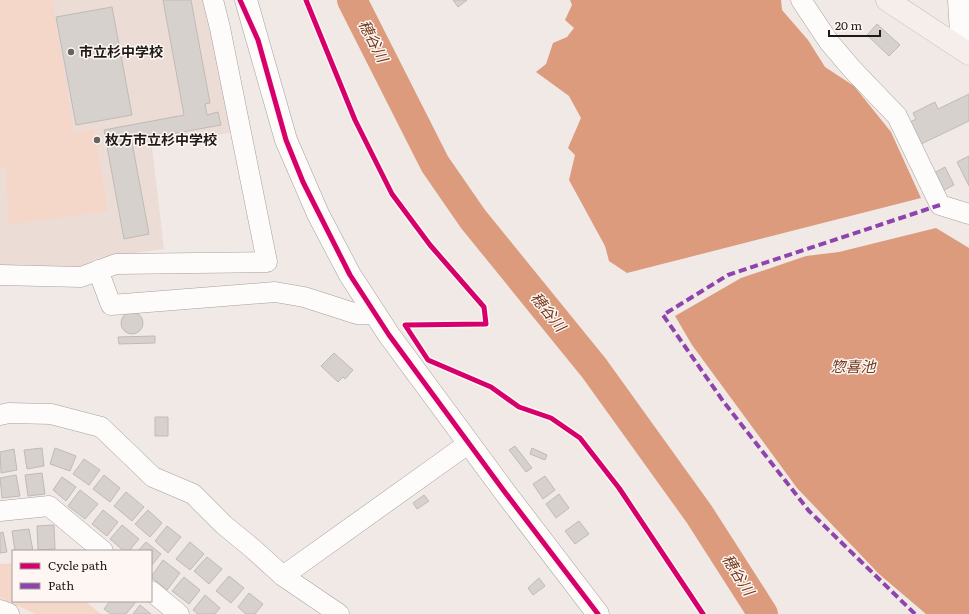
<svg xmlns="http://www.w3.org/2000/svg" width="969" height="614" font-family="Literata,'Noto Sans JP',serif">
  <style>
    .built { fill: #ecdcd6 }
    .green { fill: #f5d7c9 }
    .water { fill: #db9b7c }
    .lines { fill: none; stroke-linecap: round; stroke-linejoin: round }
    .river { stroke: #db9b7c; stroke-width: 30 }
    .building { fill: #d7d1ce; stroke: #c0bab7 }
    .minor-casing { stroke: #a59f9d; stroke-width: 21 }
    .tertiary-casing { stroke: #a59f9d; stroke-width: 23 }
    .trunk-casing { stroke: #c2b7b2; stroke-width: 23 }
    .minor { stroke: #fdfcfb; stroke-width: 20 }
    .tertiary { stroke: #fdfcfb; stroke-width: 22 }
    .trunk { stroke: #f5eeea; stroke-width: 22 }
    .quiet { stroke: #8e44ad; stroke-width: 4; stroke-dasharray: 8 4; stroke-linecap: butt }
    .cycleway-casing { stroke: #fef6f2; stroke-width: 8 }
    .cycleway { stroke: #d6006c; stroke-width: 5 }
    .poi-dot { fill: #686260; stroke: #fef6f2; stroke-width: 1.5 }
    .labels { text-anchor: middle; stroke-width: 3; stroke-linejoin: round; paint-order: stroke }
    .poi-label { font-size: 14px; font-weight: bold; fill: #1f1a18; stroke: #fef6f2; text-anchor: start }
    .water-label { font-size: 15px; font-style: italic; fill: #74391c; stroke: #fef6f2 }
  </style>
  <rect width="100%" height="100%" fill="#f1e9e6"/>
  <path class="built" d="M0 0H205L234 132 152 147 164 249 94 259 82 272 0 271Z"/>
  <path class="green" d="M0 0H52L74 132 94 129 108 211 8 225 6 168H0Z
    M13 563V601H85L101 614H36L0 598V564Z"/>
  <path class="water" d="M570 0H781L782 10 808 40 825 67 854 86 891 132 921 198 627 273 609 261 605 246 569 180 575 155 568 148 581 118 569 96 536 72 546 64 553 43 567 37 574 28 565 20 572 5Z
    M936 228 969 248V614H926L879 574 797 488 692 345 675 316 741 278 806 256 839 252Z"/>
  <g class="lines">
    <path class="river" d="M352 0 435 164 473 219 594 368 699 514 763 614"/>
  </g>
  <path class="building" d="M163 0H191L210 103 205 104 207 115 218 112 221 125 149 138V134L131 137 149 234 124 239 104 130 184 115Z
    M453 0H467L458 7Z
    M112 7 132 115 76 125 56 17Z
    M877 24 900 45 889 56 867 35Z
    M969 94V121L919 145 908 123 916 119 913 113 935 102 938 109Z
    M969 156V186L957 162Z
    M945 167 954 185 942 191 934 173Z
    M121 323a11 11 0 1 1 22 0a11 11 0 1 1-22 0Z
    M155 336V343L119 344 118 337Z
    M334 353 353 370 345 379 343 377 338 382 321 366Z
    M155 417H168V436H155Z
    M515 446 532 468 526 472 509 450Z
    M42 448 44 466 27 469 24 450Z
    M55 448 76 456 70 471 50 464Z
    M532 448 547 455 545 460 530 454Z
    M14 449 17 470 1 473 0 452Z
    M84 459 100 470 89 485 73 474Z
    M42 473 45 494 28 496 25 475Z
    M16 475 20 496 2 498 0 478Z
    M104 475 120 488 110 502 93 489Z
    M545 476 555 490 543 499 533 484Z
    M62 477 76 487 66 501 53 490Z
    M80 490 98 504 85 519 68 506Z
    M126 492 144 507 132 521 114 506Z
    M559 494 569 508 556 518 546 504Z
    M424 495 429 501 417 509 413 503Z
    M103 510 118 522 107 536 92 524Z
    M148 510 162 523 150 537 135 524Z
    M579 521 589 534 575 544 565 531Z
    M54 525 55 549 38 550 37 526Z
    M122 525 139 539 129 551H124L110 539Z
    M167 526 181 537 168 553 155 541Z
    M29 529 33 551H15L12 531Z
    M3 532 7 552 0 553V533Z
    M146 542 161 554 151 566V551H138Z
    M190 542 204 554 190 570 176 559Z
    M207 557 222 569 209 584 194 571Z
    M163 560 180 573 167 590 151 577Z
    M229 576 244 588 231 603 216 591Z
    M184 577 200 590 189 604 172 591Z
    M539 578 545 586 533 595 528 588Z
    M249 593 263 604 255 614H246L238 607Z
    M205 595 220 608 215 614H198L193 610Z
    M110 601H133L135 603 126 614H111L104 609Z
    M140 605 151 614H133Z"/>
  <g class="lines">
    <defs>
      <path id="minor" d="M801 0 829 42 852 69 897 116 940 205 969 214
        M98 270 111 305 275 292 304 297 357 314H375
        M0 275 81 277 116 264 267 262 220 28 213 0
        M0 415 9 413 51 414 101 427 153 477 193 494 224 525 252 548 283 576 339 614
        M0 511 49 506 103 551
        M283 576 469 443
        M151 591 179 614"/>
      <path id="tertiary" d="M246 0 286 140 318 214 350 275 389 335 504 491 598 614
        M959 0 962 49
        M0 611 8 614"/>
      <path id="trunk" d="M887 0 969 54"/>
    </defs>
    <use href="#minor" class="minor-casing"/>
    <use href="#tertiary" class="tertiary-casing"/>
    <use href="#trunk" class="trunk-casing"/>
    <use href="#minor" class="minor"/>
    <use href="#tertiary" class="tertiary"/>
    <use href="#trunk" class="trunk"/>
    <path class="quiet" d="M915 614 809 511 723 401 663 315 728 275 940 205"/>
    <defs>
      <path id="cycleway" d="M240 0 258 40 286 140 303 182 350 275 389 335 504 491 598 614
        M306 0 355 120 392 194 430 245 484 307 486 324 405 325 428 360 491 387 519 407 551 418 580 438 619 488 703 614"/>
    </defs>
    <use href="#cycleway" class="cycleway-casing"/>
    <use href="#cycleway" class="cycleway"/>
  </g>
  <g class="poi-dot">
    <circle cx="71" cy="52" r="4"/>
    <circle cx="97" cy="140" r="4"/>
  </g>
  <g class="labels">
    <g class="poi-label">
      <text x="79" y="57">市立杉中学校</text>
      <text x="105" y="145">枚方市立杉中学校</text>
    </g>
    <g class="water-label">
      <text transform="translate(373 41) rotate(63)" y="5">穂谷川</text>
      <text transform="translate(548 312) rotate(51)" y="5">穂谷川</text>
      <text x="853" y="372">惣喜池</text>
      <text transform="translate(738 575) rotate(58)" y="5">穂谷川</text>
    </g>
  </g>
  <rect x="12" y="550" width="140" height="52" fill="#fef6f2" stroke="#a59e9b"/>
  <rect x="20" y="563" width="20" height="6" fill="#d6006c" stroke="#a59e9b"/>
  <text x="48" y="570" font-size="12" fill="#1f1a18">Cycle path</text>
  <rect x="20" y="583" width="20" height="6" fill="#8e44ad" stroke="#a59e9b"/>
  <text x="48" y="590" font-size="12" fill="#1f1a18">Path</text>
  <path d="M829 30v6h51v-6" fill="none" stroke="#1f1a18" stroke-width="2"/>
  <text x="835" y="30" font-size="12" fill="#1f1a18" stroke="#fef6f2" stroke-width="3" paint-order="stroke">20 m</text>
</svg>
